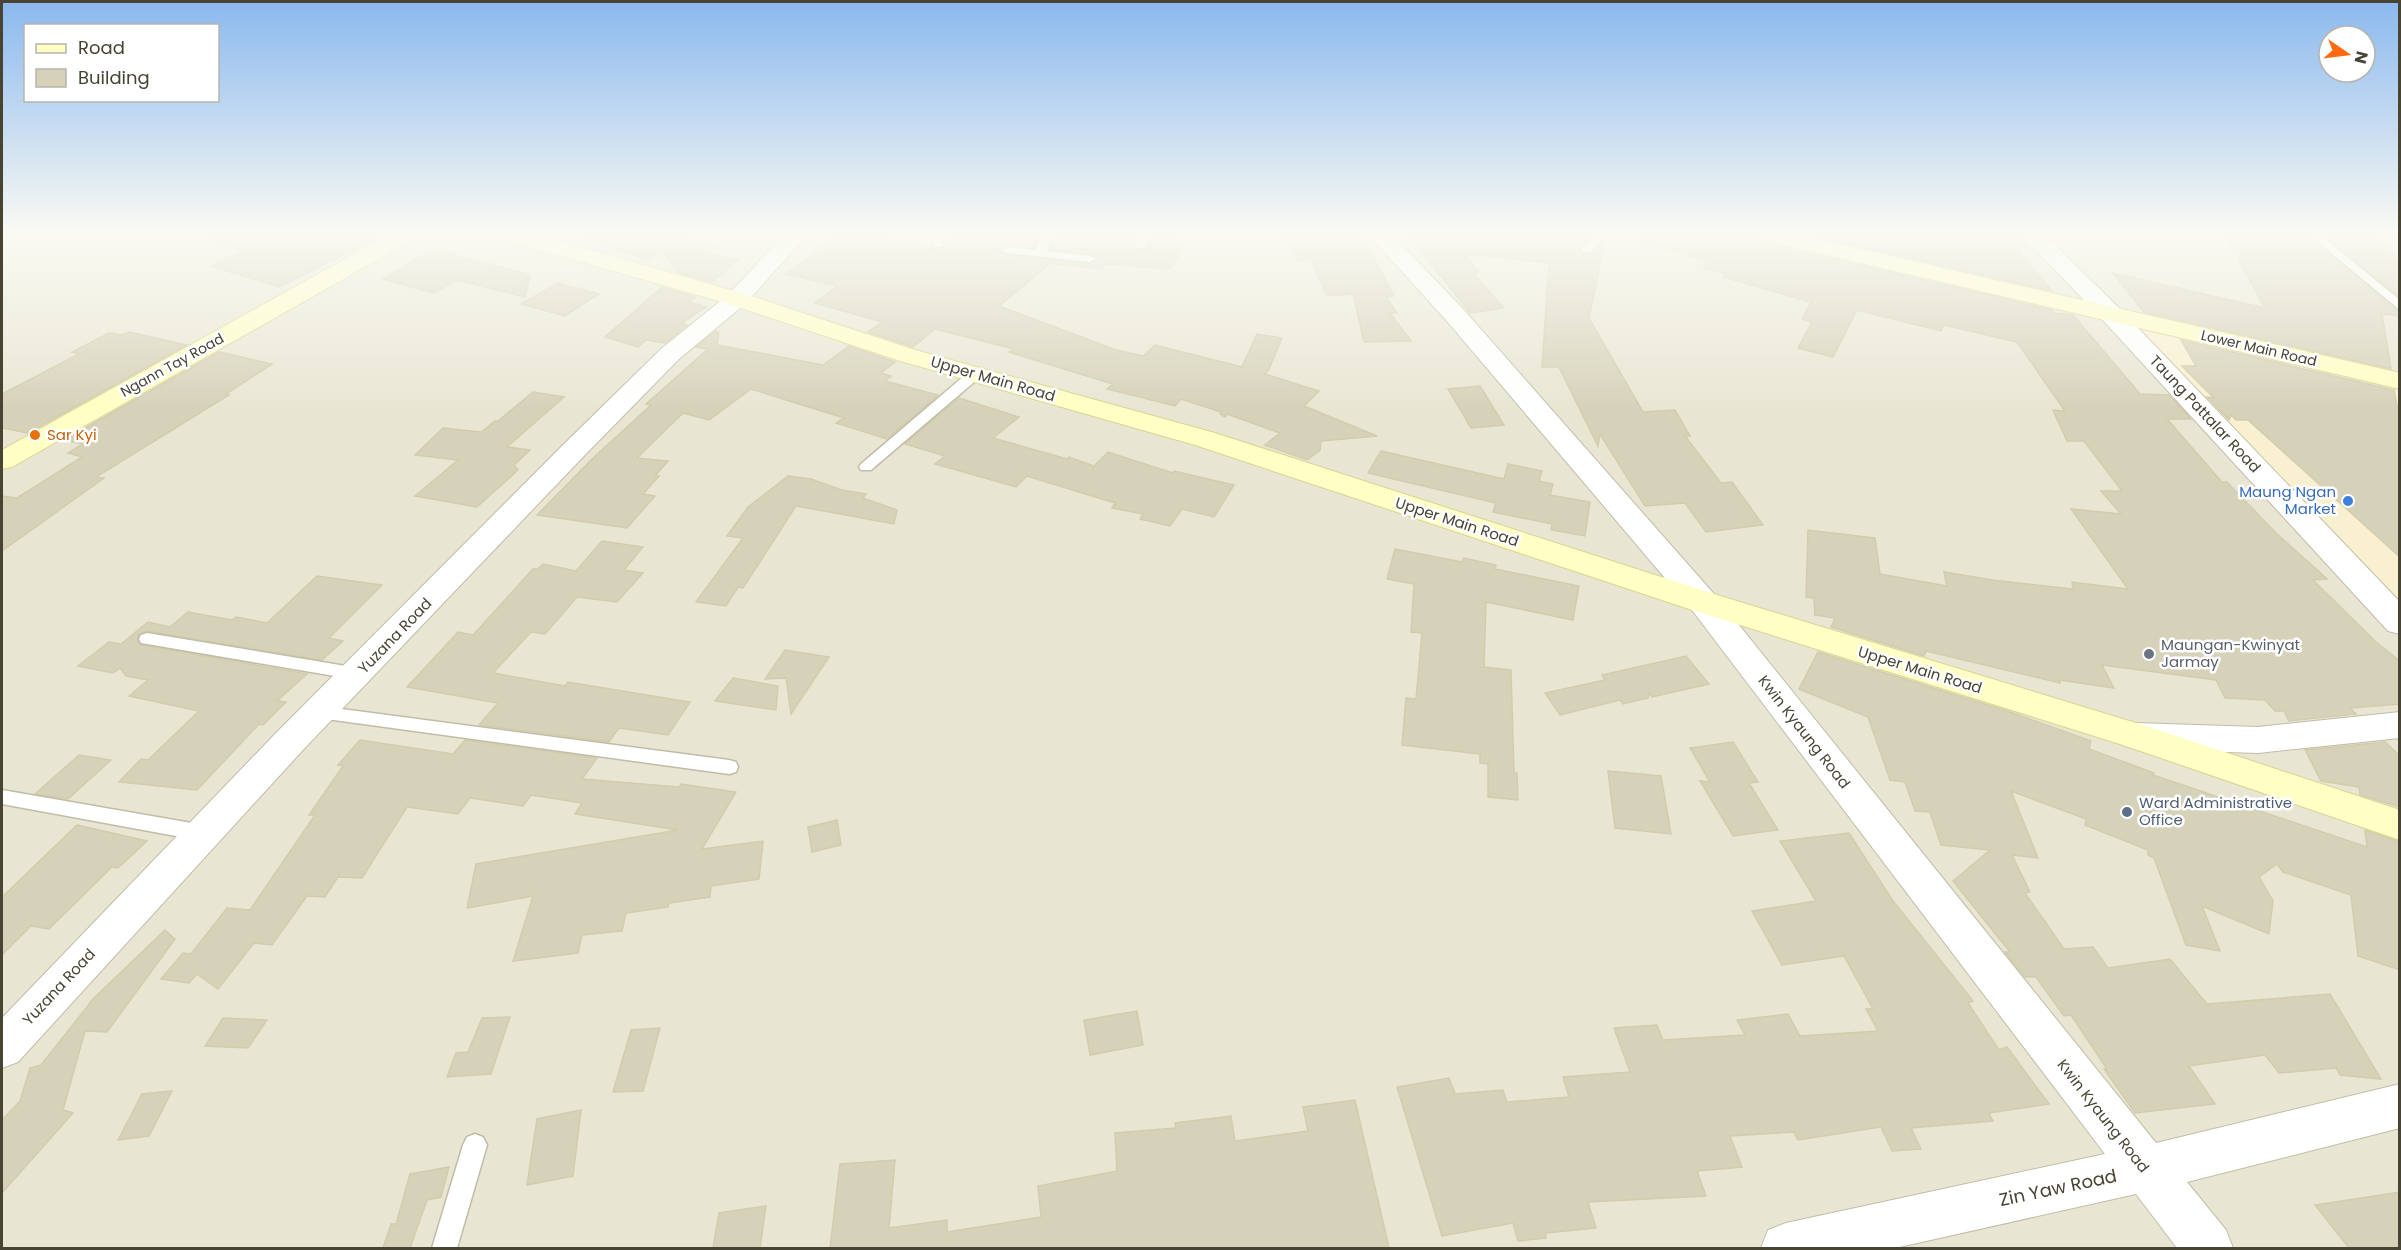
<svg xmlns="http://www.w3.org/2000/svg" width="2401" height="1250" font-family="Poppins,sans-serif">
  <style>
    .residential { fill: #e8e6d3 }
    .commercial { fill: #f8f0cf }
    .building { fill: #d6d2ba; stroke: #d2ccac; stroke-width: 1.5 }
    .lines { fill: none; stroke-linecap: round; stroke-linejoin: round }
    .lane-casing { stroke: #c0bda7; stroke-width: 3 }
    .street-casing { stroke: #c0bda7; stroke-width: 2 }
    .secondary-casing { stroke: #d7d491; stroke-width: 2 }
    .lane { fill: #fff; fill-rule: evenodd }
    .street { fill: #fff; fill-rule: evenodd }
    .secondary { fill: #fffec4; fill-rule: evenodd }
    .food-dot { fill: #e8710a; stroke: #fff; stroke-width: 2 }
    .shop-dot { fill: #3f7fe0; stroke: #fff; stroke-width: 2 }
    .worship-dot { fill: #6b7280; stroke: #fff; stroke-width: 2 }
    .service-dot { fill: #5c6f8a; stroke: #fff; stroke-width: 2 }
    .labels { text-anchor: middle; stroke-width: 5; stroke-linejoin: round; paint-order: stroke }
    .far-street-label { font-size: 14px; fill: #474434; stroke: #fff }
    .street-label { font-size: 15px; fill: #474434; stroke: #fff }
    .food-label { font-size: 15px; fill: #c56008; stroke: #fff; text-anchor: start }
    .shop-label { font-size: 15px; fill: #366cbe; stroke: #fff; text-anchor: end }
    .worship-label { font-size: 15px; fill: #5b616d; stroke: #fff; text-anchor: start }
    .service-label { font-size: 15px; fill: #4e5e75; stroke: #fff; text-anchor: start }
    .near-street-label { font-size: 18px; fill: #474434; stroke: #fff }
  </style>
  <rect width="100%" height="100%" fill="#f4f3e5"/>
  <path class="residential" d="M2 234H2399V1248H2Z"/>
  <path class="commercial" d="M2133 327 2399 392V610Z"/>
  <path class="building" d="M212 234H386L279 287 211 266 244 251 211 241Z
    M586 234H688L682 238 715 247 704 254 739 259 712 282 679 273 662 251 649 260 585 239Z
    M842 234H860L943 251 957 234H1040L1035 248 1006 245 998 251 1006 255 1090 264 1098 258 1090 254 1050 249 1055 234H1136L1133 247 1142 251 1147 249 1152 234H1178L1174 244 1185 245 1170 269 1105 264 1102 269 1051 263 999 306 1116 350 1143 356 1155 345 1242 367 1257 334 1282 338 1269 369 1265 374 1319 391 1304 406 1377 436 1321 441 1320 450 1307 460 1265 445 1280 433 1227 414 1225 417 1220 414 1221 412 1181 399 1175 406 1107 389 1113 384 1009 352 1014 349 935 329 913 347 868 332 882 322 815 303 837 286 785 274Z
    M1280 234H1361L1394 296 1386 297 1397 313H1390L1411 341 1364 342 1353 294 1327 296 1310 259 1297 260Z
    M1437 234H1592L1579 249 1583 254H1593L1605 240 1589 318 1643 412 1675 410 1690 436H1685L1721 483 1732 482 1763 525 1706 532 1685 503 1645 506 1600 434 1598 446 1559 367H1542L1549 263 1464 254 1479 272 1473 273 1504 308 1470 313 1410 237Z
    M1640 234H1754L1758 241 2053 310 2052 313 2073 315 2140 394 2169 395 2191 419H2167L2222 482H2227L2276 533 2327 579 2313 580 2376 642 2400 661V704L2350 708 2356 714 2289 721 2284 711H2275L2265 700 2225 698 2216 680 2102 665 2114 688 2059 680 2060 683 1926 651 1924 656 1831 627 1835 618 1815 615 1814 598 1806 597 1808 530 1875 538 1880 574 1947 586 1944 572 1992 580 2073 589 2072 582 2128 589 2071 509 2121 514 2101 491H2122L2084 441H2067L2053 410 2065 411 2017 342 1944 325 1941 331 1857 310 1833 357 1798 348 1812 322 1802 319 1811 302 1723 277 1725 273 1703 268 1708 261 1639 242Z
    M1804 234H2001L2021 237 2027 244 2019 252 2052 291Z
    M2224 234H2306L2400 312V316L2382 314 2391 369 2144 312 2113 273 2265 308Z
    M2322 234H2370L2400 261V297Z
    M434 249 530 275 525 297 457 280 433 293 383 279Z
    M558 283 599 294 565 316 521 304Z
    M662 287 695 297 689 302 706 307 682 323 687 325 665 343 646 340 638 347 605 337Z
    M716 331 719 332 717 345 823 365 849 346 895 362 881 373 891 376 885 381 938 395 887 439 836 423 844 418 751 389 709 420 683 413 637 458 668 461 655 476H659L643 494 655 496 627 528 537 515 593 458 651 405 646 404 708 349 696 347Z
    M129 332 187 345 28 433 2 428V394L79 354 72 352 109 333 122 335Z
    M2181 340 2394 390 2397 406H2400V557L2248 420H2236L2231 415 2229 420 2207 397 2214 398 2182 366H2196Z
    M219 352 272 364 226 394 229 395 96 477 104 478 2 551V496L17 498 82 457 68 453 83 444 64 440Z
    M1480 386 1504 425 1471 428 1448 389Z
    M533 392 564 397 507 447 530 450 514 465 518 470 477 507 415 496 458 460 415 455 443 428 481 432 495 421H498Z
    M959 398 1019 417 993 438 1067 459 1069 457 1094 466 1108 452 1173 473 1174 471 1234 485 1214 517 1182 509 1170 526 1140 519 1143 514 1112 508 1115 503 1027 476 1016 487 935 464 945 456 905 444Z
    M1381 451 1504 479 1508 464 1542 471 1539 481 1553 484 1550 495 1590 502 1585 536 1551 530 1552 524 1493 512 1496 503 1368 473Z
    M788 476 811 479 842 490 866 494 863 498 897 510 894 524 796 506 743 588 738 587 726 606 696 602 743 538 727 536 748 507Z
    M602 541 643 547 624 570 643 573 617 602 577 597 545 634 531 632 493 673 565 686 568 682 690 702 668 735 619 728 609 742 479 725 498 703 407 687 458 632 473 635 533 569H538L543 564 576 571Z
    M1395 549 1462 562 1464 558 1496 565 1495 569 1579 586 1573 620 1486 602 1484 667 1511 670 1514 773H1517L1518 800 1488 797V764L1480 763V754L1402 745 1406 698 1416 699 1422 633 1411 632 1414 584 1387 579Z
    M317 576 382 585 329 638 343 641 322 660 147 631 139 634 137 640 141 645 307 674 277 701 286 702 263 725 259 724 197 790 119 782 141 759 148 760 199 711 129 696 148 680 126 676 120 668 113 673 78 666 109 642 121 644 148 622 170 627 188 612 232 620 236 617 267 623Z
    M785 650 829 657 791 714 786 678 765 679Z
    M1818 652 2013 713 2091 741 2089 749 2154 773 2153 775 2367 847 2365 830 2400 842V970L2358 956 2351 895 2283 872 2277 864 2259 877 2273 901 2269 934 2202 906 2220 951 2186 945 2154 858 2148 855V850L2085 825 2086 819 2011 791 2038 858 2012 855 2030 892 2025 893 2064 949 2093 947 2108 968 2170 959 2207 1004 2330 994 2381 1079 2340 1075 2336 1068 2279 1073 2265 1055 2189 1066 2215 1104 2135 1113 2104 1069H2107L2071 1015 2064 1016 2036 977H2025L2005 952H2010L1953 881 1990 850 1941 845 1930 812 1915 811 1905 782 1890 780 1868 717 1799 689Z
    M1686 656 1709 684 1652 697 1649 693 1648 698 1623 704 1620 700 1560 715 1545 693 1605 680 1602 675Z
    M733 678 778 686 776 710 715 701Z
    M360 740 453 754 465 740 597 758 582 779 679 787 681 784 736 792 702 849 763 841 759 879 711 886 710 897 669 903 668 907 626 913 622 931 582 935 578 953 513 961 533 896 467 908 476 864 678 830 575 814 582 803 531 795 523 806 470 798 458 814 407 807 362 878 338 877 325 897 307 896 272 945 254 943 218 989 197 974 189 983 161 979 183 953 191 954 227 908 250 910 315 815H309L343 766 338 765Z
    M1733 742 1758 782 1749 783 1778 830 1733 836 1700 781 1710 782 1690 748Z
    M2385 742 2400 756V807L2360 795 2359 787 2321 781 2305 750Z
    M79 755 111 760 68 799 35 794Z
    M1608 771 1661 776 1671 834 1615 828Z
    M837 820 841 845 812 852 808 827Z
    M77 825 147 841 118 868 112 867 49 929 31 926 2 955V897Z
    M1849 833 1893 901 1973 1001 1968 1003 1999 1050 2007 1047 2049 1104 1989 1113 1993 1121 1911 1128 1921 1149 1892 1151 1881 1127 1798 1140 1794 1132 1730 1136 1742 1167 1697 1171 1706 1196 1588 1202 1596 1228 1545 1233 1546 1238 1518 1241 1513 1223 1442 1236 1397 1087 1449 1078 1455 1094 1503 1090 1507 1102 1569 1097 1563 1077 1630 1072 1614 1028 1657 1025 1663 1040 1745 1035 1737 1020 1788 1014 1800 1036 1878 1031 1866 1009H1873L1844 956 1782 965 1752 911 1816 901 1780 841Z
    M165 930 175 939 107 1032 85 1031 63 1110 73 1113 2 1193V1120L20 1101 30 1068 41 1065 94 998Z
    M1137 1011 1143 1045 1090 1055 1084 1020Z
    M510 1017 491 1074 447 1077 456 1053 468 1052 482 1018Z
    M223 1018 267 1020 248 1048 205 1046Z
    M660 1028 643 1091 613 1092 631 1030Z
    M172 1091 149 1136 118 1140 142 1094Z
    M1355 1100 1389 1248H830L840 1164 895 1160 889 1228 947 1220V1232L1041 1217 1038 1186 1117 1171 1115 1133 1176 1128 1175 1123 1231 1116 1235 1141 1308 1131 1303 1107Z
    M581 1110 573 1176 527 1185 537 1119Z
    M449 1167 441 1197 427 1200 410 1248H383L391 1224H396L410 1174Z
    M2400 1192V1248H2349L2315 1205Z
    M766 1206 760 1248H713L719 1213Z"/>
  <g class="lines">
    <defs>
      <path id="lane" d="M935 234H946L942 247H934L932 245Z
        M1042 234H1053L1047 251 1090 256 1096 259 1090 262 1006 253 1000 250 1006 247 1036 250Z
        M1138 234H1150L1145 248 1141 249 1135 246Z
        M1595 234H1607L1591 252H1583L1581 250Z
        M2308 234H2319L2400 300V310Z
        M975 370 982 374 980 377 871 470H861L859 467 861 464 970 371Z
        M147 633 358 668 364 670 367 674 364 678 358 680 141 643 139 639 141 635Z
        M319 706 729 760 736 762 738 767 736 772 729 774 319 718 313 716 310 712 313 708Z
        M2 790 203 825 210 828 213 833 210 838 203 841 2 804Z
        M475 1134 483 1137 487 1145 457 1248H432L463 1145 467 1137Z"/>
      <path id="street" d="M785 234H808L745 304 679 359 582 458 302 751 18 1062 2 1068V1018L276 733 562 446 661 349 729 294Z
        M1368 234H1391L1464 310 1714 594 2156 1143 2400 1084V1128L2187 1182 2226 1230 2233 1248H2177L2136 1194 1895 1248H1761L1768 1230 1786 1223 2105 1154 1692 610 1446 320Z
        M2021 234H2044L2118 307 2400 602V634L2388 631 2100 317Z
        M2400 712V738L2258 753 2136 749 2123 745 2118 736 2123 727 2136 723 2258 727Z"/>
      <path id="secondary" d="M390 234H417L414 239 12 467 2 469V450Z
        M499 234H534L745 294 915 350 1215 433 1714 594 2149 727 2400 810V840L2123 745 1692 610 1195 445 897 360 729 304 502 239Z
        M1756 234H1795L2400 373V389L1767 241 1759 239Z"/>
    </defs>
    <use href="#lane" class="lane-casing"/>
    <use href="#street" class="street-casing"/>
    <use href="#secondary" class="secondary-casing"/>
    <use href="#lane" class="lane"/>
    <use href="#street" class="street"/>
    <use href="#secondary" class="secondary"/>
  </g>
  <linearGradient id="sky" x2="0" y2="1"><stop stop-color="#8ab8ee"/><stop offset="0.57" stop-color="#fafaf3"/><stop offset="1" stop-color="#fafaf3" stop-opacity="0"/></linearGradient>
  <rect width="2401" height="409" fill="url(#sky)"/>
  <circle class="food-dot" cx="35" cy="435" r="6"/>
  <circle class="shop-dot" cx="2348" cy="501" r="6"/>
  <circle class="worship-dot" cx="2149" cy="654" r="6"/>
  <circle class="service-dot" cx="2127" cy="812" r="6"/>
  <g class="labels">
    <g class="far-street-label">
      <text transform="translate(2259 348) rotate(13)" y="5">Lower Main Road</text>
      <text transform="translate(172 365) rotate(-29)" y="5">Ngann Tay Road</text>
    </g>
    <g class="street-label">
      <text transform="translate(993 379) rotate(16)" y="5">Upper Main Road</text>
      <text transform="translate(2205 414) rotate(47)" y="5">Taung Pattalar Road</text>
      <text transform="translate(1457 522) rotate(18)" y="5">Upper Main Road</text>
      <text transform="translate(395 636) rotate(-46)" y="5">Yuzana Road</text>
      <text transform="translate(1920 670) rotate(17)" y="5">Upper Main Road</text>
      <text transform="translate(1804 732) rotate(52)" y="5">Kwin Kyaung Road</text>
      <text transform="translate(59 987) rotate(-47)" y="5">Yuzana Road</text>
      <text transform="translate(2103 1116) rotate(52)" y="5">Kwin Kyaung Road</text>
    </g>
    <g class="food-label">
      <text x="47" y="440">Sar Kyi</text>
    </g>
    <g class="shop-label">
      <text x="2336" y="497">Maung Ngan<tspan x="2336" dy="17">Market</tspan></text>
    </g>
    <g class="worship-label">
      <text x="2161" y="650">Maungan-Kwinyat<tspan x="2161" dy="17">Jarmay</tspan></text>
    </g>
    <g class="service-label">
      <text x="2139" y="808">Ward Administrative<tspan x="2139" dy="17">Office</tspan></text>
    </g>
    <g class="near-street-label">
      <text transform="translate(2058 1188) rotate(-12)" y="6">Zin Yaw Road</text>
    </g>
  </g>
  <rect width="2401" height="1250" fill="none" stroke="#474434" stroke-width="6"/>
  <rect x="24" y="24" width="195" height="78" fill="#ffffff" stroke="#b5b4ae" stroke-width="1.5"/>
  <rect x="36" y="44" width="30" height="9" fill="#fffec4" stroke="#b5b4ae" stroke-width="1.5"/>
  <text x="78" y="54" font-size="18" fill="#474434">Road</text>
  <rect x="36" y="69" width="30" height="18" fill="#d6d2ba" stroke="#b5b4ae" stroke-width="1.5"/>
  <text x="78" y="84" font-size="18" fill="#474434">Building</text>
  <g transform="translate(2347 54) rotate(104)"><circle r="28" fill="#ffffff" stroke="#b5b4ae" stroke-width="1.5"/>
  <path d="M0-4.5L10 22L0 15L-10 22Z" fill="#ff6a11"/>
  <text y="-9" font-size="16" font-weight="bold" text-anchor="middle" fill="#474434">N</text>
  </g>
</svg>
